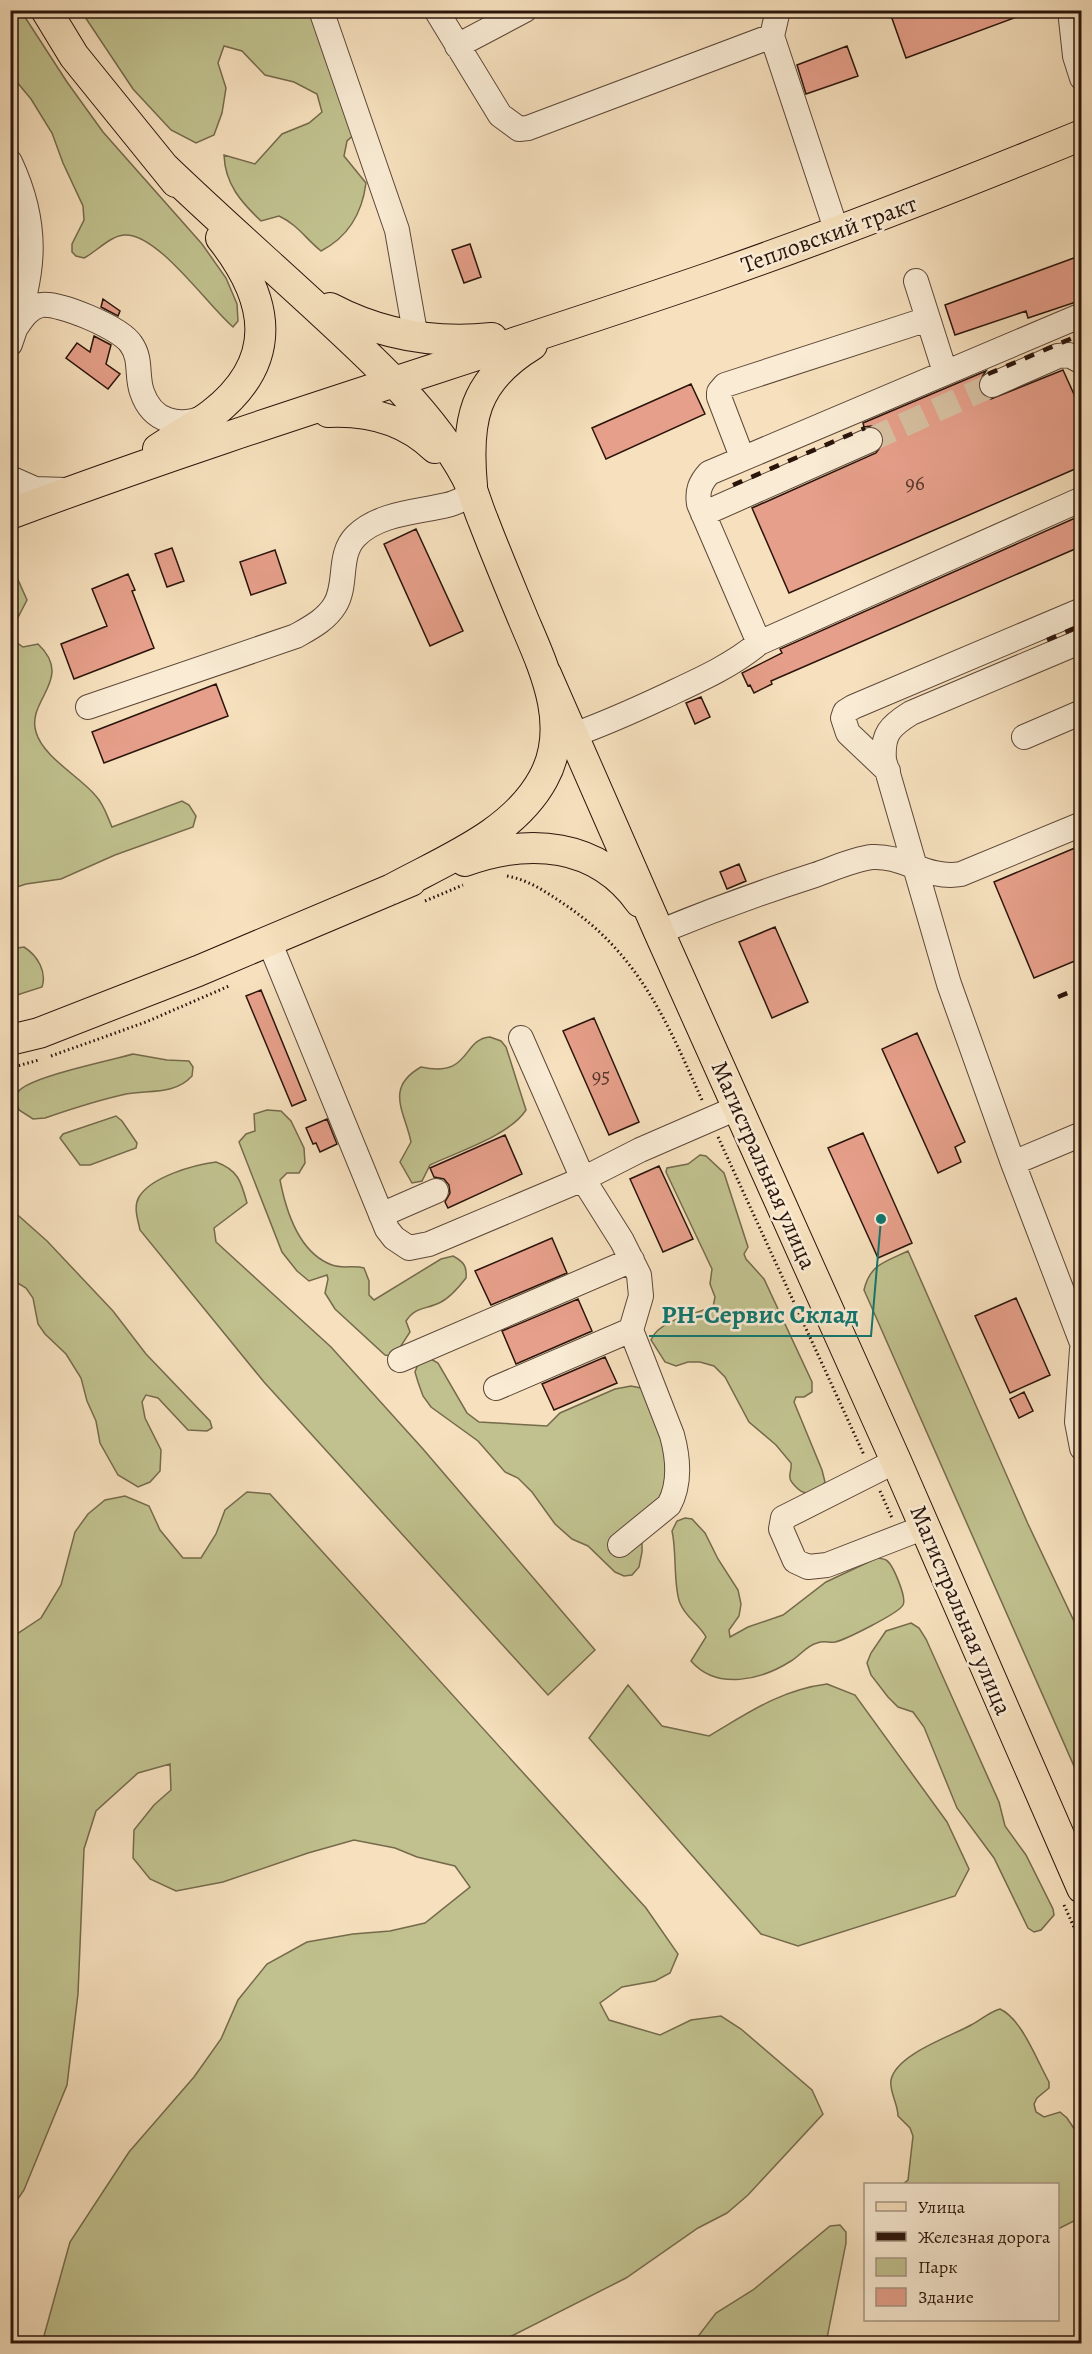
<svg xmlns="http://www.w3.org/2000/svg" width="1092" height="2354" font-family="Alegreya,serif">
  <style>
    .green { fill: #c0c18e; stroke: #756a4c; stroke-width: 1.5 }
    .building { fill: #e69f8a; stroke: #2a140b; stroke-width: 1.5 }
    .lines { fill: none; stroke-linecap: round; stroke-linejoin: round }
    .minor-tunnel { stroke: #d7c1a2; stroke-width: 24; stroke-dasharray: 24 12; stroke-linecap: butt }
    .minor-casing { stroke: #5d4738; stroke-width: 26 }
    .major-casing { stroke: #2a140b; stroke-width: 32 }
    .path { stroke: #2a140b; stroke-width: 3; stroke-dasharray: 1.5 3; stroke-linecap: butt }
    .minor { stroke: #f9ebd4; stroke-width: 24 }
    .major { stroke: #f6e0bd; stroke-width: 30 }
    .rail { stroke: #2a140b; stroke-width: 4.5; stroke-dasharray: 10 10; stroke-linecap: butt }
    .labels { text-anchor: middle; stroke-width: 5; stroke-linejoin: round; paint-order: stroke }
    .number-label { font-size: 21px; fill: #59372b }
    .street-label { font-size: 24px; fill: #2a140b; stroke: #f9ebd4 }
    .leader { fill: none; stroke: #0f766e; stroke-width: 2 }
    .callout-dot { fill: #0f766e; stroke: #f9ebd4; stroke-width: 2 }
    .callout-label { font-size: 26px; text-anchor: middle; font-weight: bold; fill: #0f766e; stroke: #f9ebd4; stroke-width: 5; stroke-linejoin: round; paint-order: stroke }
  </style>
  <rect width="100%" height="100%" fill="#f6e0bd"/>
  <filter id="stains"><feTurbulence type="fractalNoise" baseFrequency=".00333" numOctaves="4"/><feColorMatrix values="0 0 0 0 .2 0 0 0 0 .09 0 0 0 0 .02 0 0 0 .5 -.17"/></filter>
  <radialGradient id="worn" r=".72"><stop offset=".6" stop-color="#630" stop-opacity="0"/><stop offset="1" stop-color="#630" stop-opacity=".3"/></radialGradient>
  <path class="green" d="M10 11H21L67 82 103 132 202 244 226 278 237 304 238 321 233 327C208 306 157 232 124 235 110 236 96 252 84 258L76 256 72 252V244L84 220 83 206 63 163 52 133 31 99 11 75Z
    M81 11H321L358 131 347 141 344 156 366 183C362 214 348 237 321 251 305 238 298 225 279 216L261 221C241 202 225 184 224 155L255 164 282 134 309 123 322 112 317 94 294 82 265 75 242 51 224 46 218 63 226 88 222 113 214 135 196 143 171 130 133 89Z
    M11 570 15 573 27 600 11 631Z
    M11 632 13 640 23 647 38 644C75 679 26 700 36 732 43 757 79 776 95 795 104 804 107 816 112 827L182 801 189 805 196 816 193 827 115 855 61 879 26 884 11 889Z
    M24 947C38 956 47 972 42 987L11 997V949Z
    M490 1037 501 1041 506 1047 526 1110C509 1136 457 1152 430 1165L422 1181 412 1183 400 1162 411 1142C405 1112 384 1088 421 1067 472 1078 461 1039 490 1037Z
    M133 1054 167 1060 189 1061 193 1067 192 1076C175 1095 149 1090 126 1094 99 1100 71 1109 45 1118L33 1119 19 1110C17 1104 14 1097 18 1092 28 1077 113 1060 133 1054Z
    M267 1110 281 1111 291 1121 304 1148 305 1163 299 1173H287L280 1180C286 1211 299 1253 332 1265 342 1269 354 1265 364 1268L369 1281V1295L374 1300 441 1259 453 1256C464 1262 467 1266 466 1278 459 1287 451 1297 441 1302 426 1310 416 1306 406 1321L410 1332 399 1349 391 1356 385 1355 335 1309 325 1293 328 1279 327 1275 309 1281 297 1271 282 1252 239 1142 246 1134 255 1131 254 1114Z
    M116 1116 122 1121 137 1143 136 1148 90 1165H80L60 1138 63 1134Z
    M700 1155 706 1156 724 1173 748 1247 744 1254 746 1259 764 1279 812 1382V1392L804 1397H796L794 1402 822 1470 825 1482C817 1493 806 1498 796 1487 794 1485 790 1480 790 1478 789 1474 792 1468 791 1463L776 1445 749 1422 725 1377 714 1366 700 1362H688L676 1366 665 1362 651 1340C659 1320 694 1314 713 1307L715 1297 710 1284 712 1269 666 1172 667 1168 688 1164Z
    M216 1162C238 1170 241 1181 247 1203L214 1228 216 1242 331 1347 423 1449 595 1650 548 1695 264 1382 140 1230C138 1220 133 1207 139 1197 151 1177 193 1165 216 1162Z
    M11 1209 47 1241 113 1311 146 1354 210 1421 212 1428 207 1431 188 1430 158 1398 146 1395 142 1402 145 1418 161 1450 160 1471 150 1482 138 1487 118 1475 100 1443 96 1421 87 1401 81 1378 66 1354 45 1334 38 1324 33 1298 26 1288 11 1279Z
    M908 1251 1028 1524 1081 1636V1782L864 1290C870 1264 885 1262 908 1251Z
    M429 1358 438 1363 467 1413 479 1422 547 1426 560 1413 615 1389 631 1386 641 1388 650 1398 671 1477 642 1538V1552L639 1567 632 1575 624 1576 615 1572 588 1546 572 1539 555 1524 532 1492 518 1478 505 1472 478 1441 431 1407 423 1396 418 1382 415 1372 418 1364Z
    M247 1492 270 1494 646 1908 678 1954 670 1973 655 1981 622 1987 600 2003 609 2020 660 2035 691 2020 721 2016 741 2029 812 2090 823 2114 748 2195 727 2213 698 2228 626 2278 498 2343H42L70 2242 129 2152 194 2077 221 2039 238 2000 267 1964 307 1942 353 1934 390 1931 425 1923 470 1887 455 1866 417 1857 395 1848 354 1840 308 1853 223 1882 176 1891 150 1879 133 1858 134 1830 154 1805 171 1790 170 1764 138 1773 96 1811 84 1849 78 1994 67 2085 24 2190 11 2209V1638L41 1618 61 1585 75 1532 88 1514 105 1500 125 1496 149 1506 160 1530 183 1558H201L216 1534 225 1510Z
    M685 1518 692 1519 705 1533 718 1559 738 1590 741 1604 739 1616 729 1630 730 1637 748 1627 783 1615 826 1582 877 1558C878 1558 885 1559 886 1560 893 1564 907 1598 903 1605 899 1613 845 1640 835 1642 829 1643 824 1640 817 1643 806 1646 801 1655 791 1661 761 1680 717 1691 691 1661L706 1637C699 1624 686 1618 680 1603 673 1586 677 1552 672 1531L677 1521Z
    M911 1623 919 1628 926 1639 999 1802 1005 1826 1026 1855 1053 1909 1054 1915 1041 1930 1034 1932 1028 1928 994 1858 957 1808 924 1727 913 1712 898 1707 888 1697 871 1675 867 1663 871 1653 886 1631Z
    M827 1684 855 1695 947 1822 969 1869 955 1896 798 1946 761 1934 589 1738 628 1685 662 1726 709 1736C748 1713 780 1690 827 1684Z
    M1000 2009C1022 2019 1037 2061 1049 2082V2088L1037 2098 1034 2104 1036 2112 1044 2117 1060 2112 1067 2118 1081 2139V2213L1074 2221 1058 2229V2184H903L908 2180 913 2136 910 2128 898 2116C898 2104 889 2091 891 2080 896 2054 952 2036 971 2025 981 2020 989 2012 1000 2009Z
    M840 2225 846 2232V2243L826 2343H693L716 2313 753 2290 830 2226Z"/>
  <path class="building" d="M889 10H1030V12L906 58Z
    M847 46 858 76 806 94 797 65Z
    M470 244 481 277 464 283 452 250Z
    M1082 255V300L1028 318 1026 311 955 335 945 305Z
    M103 299 120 311 118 316 101 307Z
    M94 336 111 345 106 364 120 374 108 389 66 358 77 343 90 352Z
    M1063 370 1082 412V466L789 593 752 508 876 453 884 442 883 434 878 428 871 426 864 427 863 423 986 371 978 383 979 390 983 396 991 399Z
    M691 384 705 414 606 459 592 428Z
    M1082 515V546L771 681 772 684 754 693 750 685 748 686 742 673 782 653 780 649Z
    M416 529 463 631 430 646 384 544Z
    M172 548 184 581 167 587 155 554Z
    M275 550 286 583 251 595 240 562Z
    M128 574 135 590 132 591 154 648 74 679 61 644 107 626 92 589Z
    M216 684 228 716 104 763 92 732Z
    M701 697 710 717 695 724 686 703Z
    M1082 845V958L1034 978 994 882Z
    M739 864 746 881 727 889 720 872Z
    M775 927 808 1002 772 1018 739 942Z
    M261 990 306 1100 292 1106 246 996Z
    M594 1018 639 1122 609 1135 563 1031Z
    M917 1033 965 1142 955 1147 961 1162 938 1173 882 1049Z
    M327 1119 337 1144 320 1152 316 1143 313 1144 306 1128Z
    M863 1133 912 1243 878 1258 828 1148Z
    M505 1135 522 1174 448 1208 445 1202 450 1193 449 1185 444 1179 434 1177 430 1168Z
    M659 1166 693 1239 663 1252 630 1179Z
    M552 1238 567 1273 491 1305 475 1271Z
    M1016 1298 1050 1375 1010 1393 975 1316Z
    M578 1299 592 1331 516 1364 502 1331Z
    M605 1357 617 1383 554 1410 542 1384Z
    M1024 1392 1033 1411 1019 1418 1010 1399Z"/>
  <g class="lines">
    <path class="minor-tunnel" d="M870 440 992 385"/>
    <defs>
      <path id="minor" d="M321 10 397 230 416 338
        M436 10 500 115 519 129 528 128 772 36
        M778 10 772 36 837 232
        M1070 10 1075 56 1082 78
        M457 46 525 10
        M10 162C41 228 34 277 10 344
        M916 281 945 372
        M17 326C23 317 29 308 41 305 59 302 121 328 131 344 142 359 136 376 142 392 152 422 179 428 205 417
        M992 385 1058 356 1069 355 1082 362
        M742 457 719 397V392L725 385 928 319
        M10 478 35 489 66 490
        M703 514 870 440
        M1082 641 911 713C890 726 882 734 884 760L949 984 1013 1163 1082 1343
        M759 643 699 504C697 491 700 483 709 473L1082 315
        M88 707 296 636C310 628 326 620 335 605 348 584 337 555 356 536 379 513 418 512 447 505 456 503 464 498 472 495
        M573 735C604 724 633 711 663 697 697 681 730 667 759 643L1082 499
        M1024 737 1082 712
        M888 771 848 733 843 718 845 712 853 707 1082 610
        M659 932C710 911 762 892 815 875 833 869 853 859 872 857 904 855 927 880 961 874L1082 824
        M269 941 387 1229 394 1238 409 1248 429 1244 583 1179 640 1150 739 1107
        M1013 1163 1082 1134
        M381 1215 436 1191
        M1082 1349 1077 1422 1082 1448
        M400 1360 632 1260
        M496 1388 631 1330 641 1296 639 1275 622 1241 583 1179 521 1038
        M896 1461 783 1518 781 1529 795 1561 808 1567 827 1565 925 1527
        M620 1545 669 1505C681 1483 678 1457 672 1435L631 1330"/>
      <path id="major" d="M46 10 74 56 176 182
        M165 168C215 216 267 262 318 309 371 358 431 412 466 476 473 489 477 506 483 520 496 554 510 587 524 621 545 670 572 727 543 779 513 834 445 860 392 889
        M330 308C381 335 435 344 492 338
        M328 412C368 410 405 419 435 448
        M158 449C176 437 195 427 212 414 280 361 270 300 221 238
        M472 486C466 421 473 381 532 345
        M10 514C242 427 480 357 714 276 838 233 960 185 1082 135
        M546 674 659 932 896 1461 1082 1888
        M465 861C529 838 597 842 640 902
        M10 1040 39 1033 198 971 411 881"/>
    </defs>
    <use href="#minor" class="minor-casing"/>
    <use href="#major" class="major-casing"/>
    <path class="path" d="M507 876C529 880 546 892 564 904 639 954 667 1022 702 1100
      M425 901 463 885
      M51 1056 146 1022 229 986
      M10 1068 39 1060
      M718 1137 864 1455
      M880 1491 892 1518
      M1064 1905 1082 1945"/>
    <use href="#minor" class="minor"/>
    <use href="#major" class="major"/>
    <path class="rail" d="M988 374 1082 334
      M733 485 865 428
      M1047 640 1082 625
      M1058 997 1082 987"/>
  </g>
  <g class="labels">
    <g class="number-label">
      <text x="915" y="490">96</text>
      <text x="601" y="1083">95</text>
    </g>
    <g class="street-label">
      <text transform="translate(829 234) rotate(-20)" y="8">Тепловский тракт</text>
      <text transform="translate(764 1165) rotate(66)" y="8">Магистральная улица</text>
      <text transform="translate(961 1610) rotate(67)" y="8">Магистральная улица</text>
    </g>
  </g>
  <path class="leader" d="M881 1219L871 1336H649"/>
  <circle class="callout-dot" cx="881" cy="1219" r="6"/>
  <g class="callout-label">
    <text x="760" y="1323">РН-Сервис Cклад</text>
  </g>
  <rect width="1092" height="2354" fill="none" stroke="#f6e0bd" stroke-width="36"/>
  <rect x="12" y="12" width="1068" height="2330" fill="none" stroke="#2a140b" stroke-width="3"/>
  <rect x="18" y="18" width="1056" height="2318" fill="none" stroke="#2a140b" stroke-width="1.5"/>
  <rect x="864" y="2183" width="195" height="138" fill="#f9ebd4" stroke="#a69584" stroke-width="1.5"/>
  <rect x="876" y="2202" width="30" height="9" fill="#f6e0bd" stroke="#a69584" stroke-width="1.5"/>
  <text x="918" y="2213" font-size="18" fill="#2a140b">Улица</text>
  <rect x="876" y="2232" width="30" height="9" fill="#2a140b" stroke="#a69584" stroke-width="1.5"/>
  <text x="918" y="2243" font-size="18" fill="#2a140b">Железная дорога</text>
  <rect x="876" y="2258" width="30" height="18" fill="#c0c18e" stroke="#a69584" stroke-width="1.5"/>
  <text x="918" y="2273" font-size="18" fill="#2a140b">Парк</text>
  <rect x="876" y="2288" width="30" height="18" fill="#e69f8a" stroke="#a69584" stroke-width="1.5"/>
  <text x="918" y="2303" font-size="18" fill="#2a140b">Здание</text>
  <rect width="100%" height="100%" filter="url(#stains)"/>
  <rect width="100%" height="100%" fill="url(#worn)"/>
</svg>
